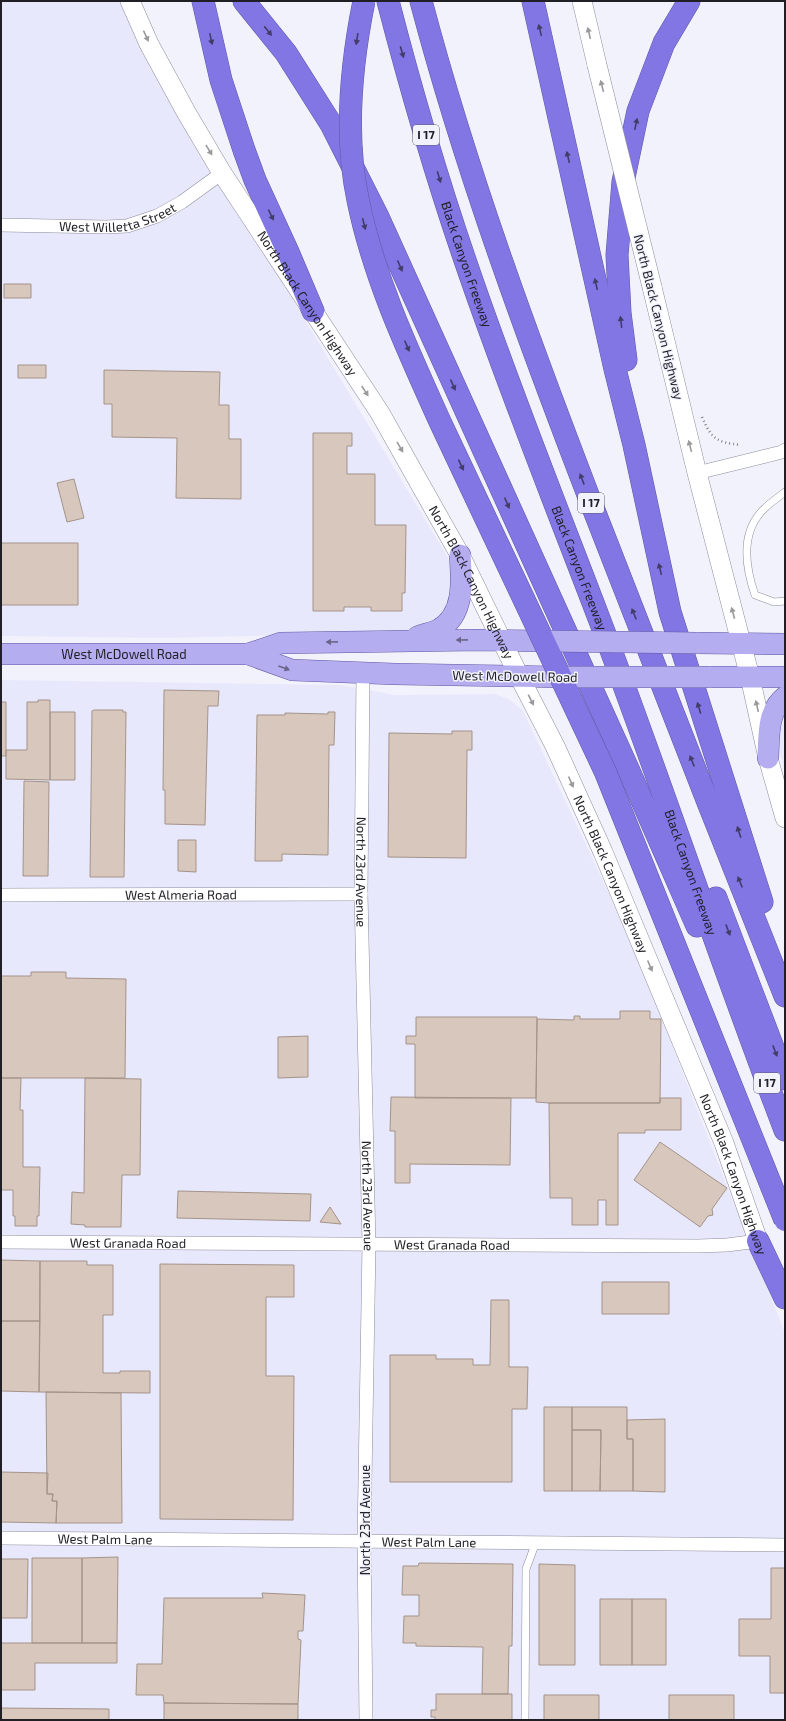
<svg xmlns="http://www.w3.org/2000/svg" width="786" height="1721" font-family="'Exo 2',sans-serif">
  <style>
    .built { fill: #e8e8fc }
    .building { fill: #d8c7bd; stroke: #a39389 }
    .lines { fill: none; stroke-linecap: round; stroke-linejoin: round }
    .service-casing { stroke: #8c8c9c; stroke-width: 8 }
    .minor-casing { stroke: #8c8c9c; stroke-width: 14 }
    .secondary-casing { stroke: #8c8c9c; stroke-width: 20 }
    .primary-casing { stroke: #5f58a2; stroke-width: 22 }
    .motorway-casing { stroke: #5f58a2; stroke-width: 23 }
    .path { stroke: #7f7f87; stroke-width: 2.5; stroke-dasharray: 1 3; stroke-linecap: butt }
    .service { stroke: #fff; stroke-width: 7 }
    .minor { stroke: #fff; stroke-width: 13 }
    .secondary { stroke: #fff; stroke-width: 19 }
    .primary { stroke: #b4adef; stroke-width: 21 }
    .motorway { stroke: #8276e5; stroke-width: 22 }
    .secondary-bridge-casing { stroke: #8c8c9c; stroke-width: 20; stroke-linecap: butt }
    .primary-bridge-casing { stroke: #5f58a2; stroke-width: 22; stroke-linecap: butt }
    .motorway-bridge-casing { stroke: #5f58a2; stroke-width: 23; stroke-linecap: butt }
    .secondary-bridge { stroke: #fff; stroke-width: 19 }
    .primary-bridge { stroke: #b4adef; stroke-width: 21 }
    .motorway-bridge { stroke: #8276e5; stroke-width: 22 }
    .oneway { fill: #423d68 }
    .oneway2 { fill: #9a9a9d }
    .oneway3 { fill: #6a668a }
    .labels { text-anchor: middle; stroke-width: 3; stroke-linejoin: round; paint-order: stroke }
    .shield { fill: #f2f2fd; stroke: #5e5e66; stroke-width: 1 }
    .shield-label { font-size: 12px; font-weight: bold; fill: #1f1f25 }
    .street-label { font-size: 13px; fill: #1f1f25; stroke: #f2f2fd }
  </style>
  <rect width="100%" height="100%" fill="#f2f2fd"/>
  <path class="built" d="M1 1H120L143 51 446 554 452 568 453 580 447 606 438 617 423 627 412 631 347 634 161 638 1 636Z
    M1 680 342 685 395 695 496 694 510 700 523 711 629 936 785 1333V1720H1Z
    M785 718V773L777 741 780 728Z"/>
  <path class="building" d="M4 284H31V298H4Z
    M18 365H46V378H18Z
    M104 370 220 372 219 405H229V439H241V499L176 498 177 438 112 437V404H104Z
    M313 433H352V446H347V474H375V525H406L405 593H402V611H371V607H344V611H313Z
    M74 479 84 518 67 522 57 483Z
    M1 543H78V605H1Z
    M164 690 219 691 218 706H208L205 825 165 824V790H163Z
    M38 700H50V780L6 779V750H27V702H38Z
    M1 702H6V756H1Z
    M94 710H123V712H126L124 877H90L92 711Z
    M50 712H75V780H50Z
    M328 712H335L334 745H329L328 855 282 854V861H255L257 715H285V713L328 714Z
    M452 731H472V750H467L466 858 388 857 389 733 452 734Z
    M24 781 49 782 48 876H23Z
    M178 840H196V872L178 871Z
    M31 972H66V978L126 979 125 1078H1V976H31Z
    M620 1011H650V1019H661L660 1103H549L536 1102 537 1019 574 1020V1016H580V1019H620Z
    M416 1017H537L536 1098H415V1044H406V1036H416Z
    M308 1036V1077L278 1078V1037Z
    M1 1078H21L20 1110H23V1167H40L39 1216H37V1226H15V1216H13V1190H1Z
    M85 1078 141 1079 140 1175H122L121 1227H85V1225L71 1224 72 1192 84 1193Z
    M391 1097 511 1098 510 1165 410 1164V1183H395V1131H390Z
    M660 1098H681V1130H645V1133H618V1225H606V1200H598V1225H572V1198H550L549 1103H660Z
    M660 1142 727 1188 712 1209 713 1215 708 1216 700 1227 634 1180Z
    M178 1191 311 1194 310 1221 177 1218Z
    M330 1207 341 1224 320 1222Z
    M1 1260 40 1261V1321H1Z
    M40 1261H87V1265H113V1315H103V1373H120V1371H150V1393L39 1392Z
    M160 1264 294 1265V1297H266V1376H294L293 1520 160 1519Z
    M602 1282H669V1314H602Z
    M491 1300H509V1367H528L527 1409H512V1482H390V1355H436V1359H473V1365H490Z
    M1 1321H40L39 1392 1 1391Z
    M46 1392 121 1393 122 1523H56L57 1501H52L53 1494H47Z
    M544 1407H572V1491H544Z
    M572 1407H627V1439H633V1491H600L601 1430H572Z
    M665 1419V1492L633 1491V1439H627V1420Z
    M572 1430H601L600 1491H572Z
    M1 1472 48 1473 47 1494H53L52 1501H57L56 1523 1 1522Z
    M118 1557 117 1643H82V1558Z
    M32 1558H82V1643H32Z
    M1 1559H28L27 1618H1Z
    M419 1563 513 1564 512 1646H509L508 1694H482L483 1647 416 1646V1643H403L404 1616H419V1595H402L403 1566H418Z
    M539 1564 575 1565V1665H539Z
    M771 1568H785V1693H770V1656H739V1619H771Z
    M262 1593 305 1595 303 1631H298V1639L301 1640 298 1704 164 1703 163 1695H136L137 1664H162L164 1598H263Z
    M600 1599H632V1665H600Z
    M632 1599H666V1665H632Z
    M1 1643H117V1663H35V1690H1Z
    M436 1694H512V1720H435V1717H431V1710H436Z
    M544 1695H599V1720H544Z
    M669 1695H734V1720H669Z
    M164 1703 298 1704V1720H164Z
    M1 1708 109 1709V1720H1Z"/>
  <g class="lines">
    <defs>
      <path id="service" d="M785 492C779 497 771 502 765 508 740 531 745 566 755 595L774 602 785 601
        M525 1720 526 1569 536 1542"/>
      <g id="minor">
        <path id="s1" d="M1 225 106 227 127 226 157 216 182 202 222 173"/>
        <path d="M697 473 782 452 785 450"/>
        <path id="s2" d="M363 673 361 894 369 1245 364 1540 366 1720"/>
        <path id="s3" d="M1 895 361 894"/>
        <path id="s4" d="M1 1242 698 1246 727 1245 758 1241"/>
        <path id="s5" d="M1 1538 785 1545"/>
      </g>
      <g id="secondary">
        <path id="s6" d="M130 1 149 44 186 112 222 173 380 413 460 555 519 676 555 746 603 852 724 1143 763 1255"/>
        <path d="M582 1 597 65"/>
        <path d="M652 287 697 473 750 677 768 758 785 818"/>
      </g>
      <g id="primary">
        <path d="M417 637C424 634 432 633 438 630 465 615 462 581 460 555"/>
        <path d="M697 643 785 644"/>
        <path id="s7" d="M1 654H248L281 643 478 640 545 641"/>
        <path d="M248 654 292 670 395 674 560 677"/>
        <path d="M709 677H785"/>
        <path d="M768 758C769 737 767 711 785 697"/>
      </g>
      <g id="motorway">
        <path d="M203 1 221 80 244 150 255 180 288 252 313 311"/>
        <path d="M244 1 286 53 331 124 378 217 629 771 697 926"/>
        <path id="s8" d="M388 1C411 90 437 179 467 266 508 386 555 503 600 621 664 790 720 961 785 1130"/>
        <path d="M421 1C466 171 527 336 590 500 654 666 719 831 785 996"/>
        <path d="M533 1 615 369 634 445 670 612 762 902"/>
        <path d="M626 360 620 313 617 255 623 182 638 111 664 43 689 1"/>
        <path d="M716 898 785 1079"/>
        <path d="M758 1241 785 1298"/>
      </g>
    </defs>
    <use href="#service" class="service-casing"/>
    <use href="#minor" class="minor-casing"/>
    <use href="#secondary" class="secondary-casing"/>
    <use href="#primary" class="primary-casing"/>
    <use href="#motorway" class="motorway-casing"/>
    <path class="path" d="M702 417C712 440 717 442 741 445"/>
    <use href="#service" class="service"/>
    <use href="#minor" class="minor"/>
    <use href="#secondary" class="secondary"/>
    <use href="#primary" class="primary"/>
    <use href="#motorway" class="motorway"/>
    <defs>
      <path id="secondary-bridge" d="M597 65 652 287"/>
      <path id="primary-bridge" d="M545 641 697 643
        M560 677H709"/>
      <path id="motorway-bridge" d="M364 1C351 65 344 135 358 200 374 279 409 353 442 426L605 771 785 1220"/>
    </defs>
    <use href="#secondary-bridge" class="secondary-bridge-casing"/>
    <use href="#primary-bridge" class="primary-bridge-casing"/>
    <use href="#motorway-bridge" class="motorway-bridge-casing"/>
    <use href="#secondary-bridge" class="secondary-bridge"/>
    <use href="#primary-bridge" class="primary-bridge"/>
    <use href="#motorway-bridge" class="motorway-bridge"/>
  </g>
  <defs><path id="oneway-solid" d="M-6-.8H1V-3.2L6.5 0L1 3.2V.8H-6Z"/></defs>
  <g class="oneway">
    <use href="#oneway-solid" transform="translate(540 30) rotate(-103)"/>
    <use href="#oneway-solid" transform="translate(268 31) rotate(51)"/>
    <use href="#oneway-solid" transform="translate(211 39) rotate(78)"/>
    <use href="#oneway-solid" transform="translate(357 39) rotate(99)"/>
    <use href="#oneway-solid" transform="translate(402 52) rotate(74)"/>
    <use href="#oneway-solid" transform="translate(636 124) rotate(-78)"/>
    <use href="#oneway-solid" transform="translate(568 157) rotate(-103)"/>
    <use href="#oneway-solid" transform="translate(439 177) rotate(73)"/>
    <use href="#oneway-solid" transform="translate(271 215) rotate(64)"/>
    <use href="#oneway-solid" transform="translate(364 224) rotate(76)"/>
    <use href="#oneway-solid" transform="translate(400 266) rotate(66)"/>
    <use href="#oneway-solid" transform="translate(596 284) rotate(-103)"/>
    <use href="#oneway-solid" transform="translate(621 322) rotate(-97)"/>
    <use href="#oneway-solid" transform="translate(407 346) rotate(67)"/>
    <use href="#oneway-solid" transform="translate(453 385) rotate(66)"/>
    <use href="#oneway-solid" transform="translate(461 465) rotate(65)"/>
    <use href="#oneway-solid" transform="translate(582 479) rotate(-111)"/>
    <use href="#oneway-solid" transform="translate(507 503) rotate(66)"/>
    <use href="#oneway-solid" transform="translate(660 569) rotate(-103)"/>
    <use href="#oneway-solid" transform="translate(634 614) rotate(-112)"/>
    <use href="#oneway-solid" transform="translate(699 708) rotate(-107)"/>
    <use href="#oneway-solid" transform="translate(692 761) rotate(-112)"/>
    <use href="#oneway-solid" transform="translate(739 832) rotate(-108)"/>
    <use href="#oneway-solid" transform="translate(740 882) rotate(-112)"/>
    <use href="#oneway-solid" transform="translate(728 930) rotate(69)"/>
    <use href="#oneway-solid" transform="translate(775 1051) rotate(69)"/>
  </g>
  <g class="oneway2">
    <use href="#oneway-solid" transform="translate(589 33) rotate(-103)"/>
    <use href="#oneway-solid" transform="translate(146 36) rotate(65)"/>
    <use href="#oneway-solid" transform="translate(602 86) rotate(-104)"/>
    <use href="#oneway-solid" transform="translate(209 150) rotate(59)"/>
    <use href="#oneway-solid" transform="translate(365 391) rotate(57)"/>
    <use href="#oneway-solid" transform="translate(690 446) rotate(-104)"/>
    <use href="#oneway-solid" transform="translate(400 447) rotate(60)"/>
    <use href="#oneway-solid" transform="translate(733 613) rotate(-105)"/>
    <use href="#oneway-solid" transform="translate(531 700) rotate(63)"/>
    <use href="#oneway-solid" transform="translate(757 706) rotate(-103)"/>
    <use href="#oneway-solid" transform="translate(571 782) rotate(66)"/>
    <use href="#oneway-solid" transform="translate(650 966) rotate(67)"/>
  </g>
  <g class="oneway3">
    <use href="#oneway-solid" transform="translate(462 640) rotate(179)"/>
    <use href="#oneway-solid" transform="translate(332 642) rotate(179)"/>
    <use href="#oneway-solid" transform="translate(284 668) rotate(20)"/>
  </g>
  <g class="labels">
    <g class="shield">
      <rect x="413" y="125" width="26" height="20" rx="3"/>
      <rect x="578" y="493" width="26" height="20" rx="3"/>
      <rect x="754" y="1073" width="26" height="20" rx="3"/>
    </g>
    <g class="shield-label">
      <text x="426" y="139">I 17</text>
      <text x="591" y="507">I 17</text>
      <text x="767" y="1087">I 17</text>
    </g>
    <g class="street-label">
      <text dy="5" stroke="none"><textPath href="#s1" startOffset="118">West Willetta Street</textPath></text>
      <text dy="5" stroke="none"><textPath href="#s8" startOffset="275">Black Canyon Freeway</textPath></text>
      <text dy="5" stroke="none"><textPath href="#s6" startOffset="351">North Black Canyon Highway</textPath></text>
      <text transform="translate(659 317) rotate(76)" y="5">North Black Canyon Highway</text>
      <text dy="5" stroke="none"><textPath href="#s8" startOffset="599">Black Canyon Freeway</textPath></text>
      <text dy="5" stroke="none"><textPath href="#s6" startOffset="675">North Black Canyon Highway</textPath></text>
      <text dy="5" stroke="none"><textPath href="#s7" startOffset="123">West McDowell Road</textPath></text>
      <text transform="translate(515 676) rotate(1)" y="5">West McDowell Road</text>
      <text dy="5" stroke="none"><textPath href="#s2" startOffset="199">North 23rd Avenue</textPath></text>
      <text dy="5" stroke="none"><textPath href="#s8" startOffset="923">Black Canyon Freeway</textPath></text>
      <text dy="5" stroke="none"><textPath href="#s6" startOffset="999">North Black Canyon Highway</textPath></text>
      <text dy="5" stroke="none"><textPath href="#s3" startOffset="180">West Almeria Road</textPath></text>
      <text dy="5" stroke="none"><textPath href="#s6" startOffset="1323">North Black Canyon Highway</textPath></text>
      <text dy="5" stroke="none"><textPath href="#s2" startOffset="523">North 23rd Avenue</textPath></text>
      <text dy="5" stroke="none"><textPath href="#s4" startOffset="127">West Granada Road</textPath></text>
      <text dy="5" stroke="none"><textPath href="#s4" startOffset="451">West Granada Road</textPath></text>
      <text transform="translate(365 1520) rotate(-90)" y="5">North 23rd Avenue</text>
      <text dy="5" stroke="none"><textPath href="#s5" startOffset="104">West Palm Lane</textPath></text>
      <text dy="5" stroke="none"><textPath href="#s5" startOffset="428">West Palm Lane</textPath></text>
    </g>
  </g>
  <rect width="786" height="1721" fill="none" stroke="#1f1f25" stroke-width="4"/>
</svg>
